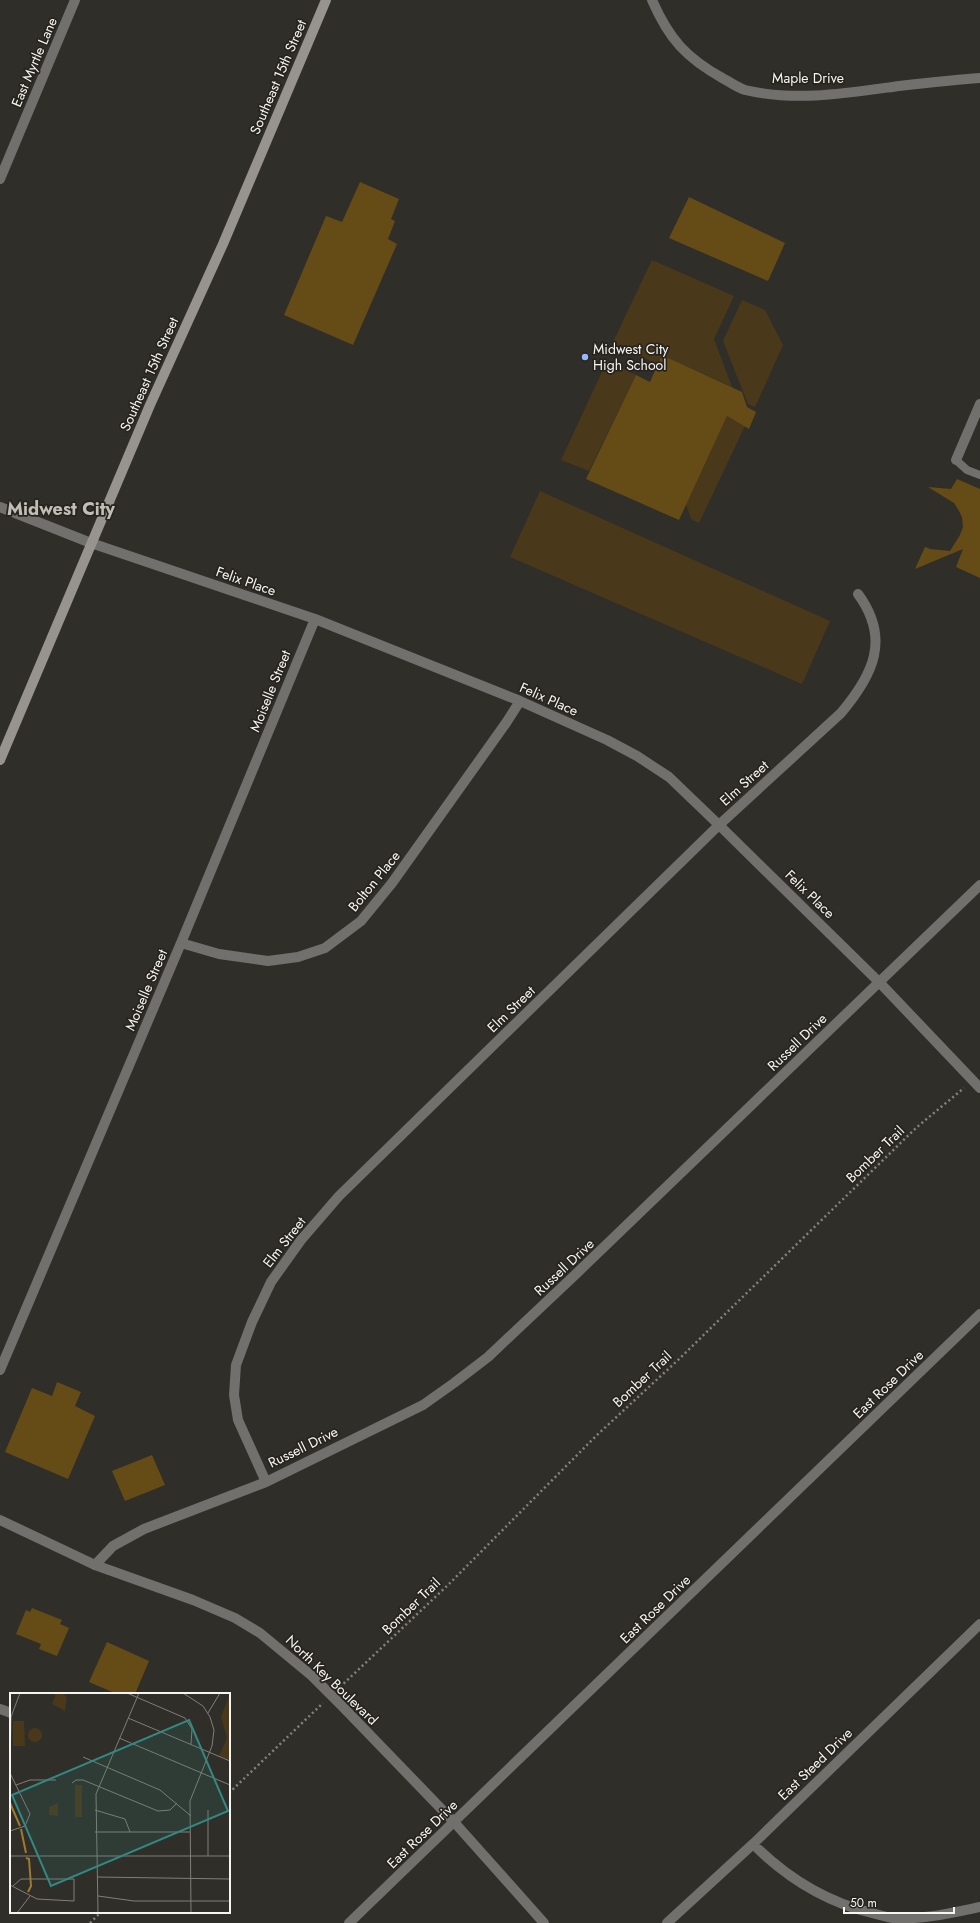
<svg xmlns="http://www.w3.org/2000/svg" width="980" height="1923" font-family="Jost,sans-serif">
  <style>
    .green { fill: #49391a }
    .building { fill: #654c16 }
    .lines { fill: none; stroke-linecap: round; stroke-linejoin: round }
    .path { stroke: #84837e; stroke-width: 2.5; stroke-dasharray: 2 3; stroke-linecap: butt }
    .service { stroke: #71706d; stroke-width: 8 }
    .minor { stroke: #71706d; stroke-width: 10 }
    .tertiary { stroke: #71706d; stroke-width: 10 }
    .secondary { stroke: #979490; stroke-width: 10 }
    .poi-dot { fill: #92b7fd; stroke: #27241f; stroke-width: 1.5 }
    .labels { text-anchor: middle; stroke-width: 3.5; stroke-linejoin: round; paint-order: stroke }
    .street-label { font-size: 14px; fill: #f6f5f1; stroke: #27241f }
    .poi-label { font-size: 14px; fill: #f6f5f1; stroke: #27241f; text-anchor: start }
    .district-label { font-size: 18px; font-weight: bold; fill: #c1beb7; stroke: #27241f }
    .inset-river { fill: none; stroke: #9f7a2e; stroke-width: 2 }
    .inset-road { fill: none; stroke: #7f7e79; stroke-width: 1 }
    .view { fill: #328982; fill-opacity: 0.15; stroke: #328982; stroke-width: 2 }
    .inset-edge { fill: none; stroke: #f6f5f1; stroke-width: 2 }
  </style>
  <rect width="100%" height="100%" fill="#302e29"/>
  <path class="green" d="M652 260 734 296 714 339 732 387 662 355 658 364 612 344Z
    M742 300 765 310 783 345 755 407 748 404 723 341Z
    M607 361 636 375 589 471 561 460Z
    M727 416 745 426 699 523 691 519 686 504Z
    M540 491 830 621 802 684 510 557Z"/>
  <path class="building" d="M360 182 399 199 391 219 395 221 388 239 397 244 353 345 284 315 326 216 342 222Z
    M689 197 785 243 768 281 669 238Z
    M662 355 742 392 747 407 756 412 749 429 727 416 679 520 586 479 636 375 650 382Z
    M957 479 980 489V578L956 567 963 549 915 569 925 547 930 549 950 551 960 535 963 527 962 517 959 511 954 503 928 487 951 489Z
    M57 1382 81 1392 75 1406 95 1416 68 1479 5 1452 32 1388 52 1396Z
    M152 1455 165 1485 125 1501 112 1471Z
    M32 1608 62 1620 60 1624 69 1628 57 1656 39 1649 41 1644 16 1634 26 1610 30 1612Z
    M107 1642 149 1661 135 1694H117L89 1682Z"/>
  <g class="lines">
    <path class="path" d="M340 1687 448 1585 597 1435 677 1361 917 1127 964 1088
      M229 1793 323 1703
      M90 1923 101 1912"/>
    <path class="service" d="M956 460 967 470 980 475"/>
    <path class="minor" d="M652 0C669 39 686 58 724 79 730 82 738 88 745 90 795 102 848 93 899 86 926 83 953 80 980 78
      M0 179 75 0
      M956 460 980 404
      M0 507 91 543 315 619 520 701 607 740 637 756 669 777 719 825 880 983 980 1088
      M181 943 219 954 268 961 298 957 325 948 361 921 392 883 506 723 520 701
      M0 1370 181 943 315 619
      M266 1482 238 1420 234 1395 236 1365 252 1322 271 1282 301 1240 339 1196 719 825 841 713C873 675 891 639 858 594
      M95 1565 113 1546 144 1529 266 1482 423 1405 454 1383 488 1357 577 1273 980 885
      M0 1709 11 1713
      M753 1844C786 1877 826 1902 872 1913 879 1915 886 1917 893 1918 922 1920 951 1913 980 1907
      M349 1923 980 1314
      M667 1923 753 1844 980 1624"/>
    <path class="tertiary" d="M0 1520 95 1565 193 1600 235 1618 260 1633 312 1676 342 1706 454 1822 544 1923"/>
    <path class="secondary" d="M0 760 150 405 223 244 326 0"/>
  </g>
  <circle class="poi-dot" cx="585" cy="357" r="4"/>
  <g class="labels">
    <g class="street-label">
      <text transform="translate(34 62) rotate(-67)" y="5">East Myrtle Lane</text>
      <text transform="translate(278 77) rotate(-67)" y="5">Southeast 15th Street</text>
      <text x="808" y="83">Maple Drive</text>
      <text transform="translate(149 374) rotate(-66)" y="5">Southeast 15th Street</text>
      <text transform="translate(246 581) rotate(19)" y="5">Felix Place</text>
      <text transform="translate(270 691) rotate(-68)" y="5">Moiselle Street</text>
      <text transform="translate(549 699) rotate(24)" y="5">Felix Place</text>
      <text transform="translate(744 783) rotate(-42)" y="5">Elm Street</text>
      <text transform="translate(374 881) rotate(-51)" y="5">Bolton Place</text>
      <text transform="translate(810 894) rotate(44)" y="5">Felix Place</text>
      <text transform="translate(146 990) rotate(-67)" y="5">Moiselle Street</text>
      <text transform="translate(511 1009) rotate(-44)" y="5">Elm Street</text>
      <text transform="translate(797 1042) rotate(-44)" y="5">Russell Drive</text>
      <text transform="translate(875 1154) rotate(-44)" y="5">Bomber Trail</text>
      <text transform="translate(284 1242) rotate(-52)" y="5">Elm Street</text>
      <text transform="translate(564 1267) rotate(-43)" y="5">Russell Drive</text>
      <text transform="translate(642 1379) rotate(-43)" y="5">Bomber Trail</text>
      <text transform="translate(888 1384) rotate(-44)" y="5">East Rose Drive</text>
      <text transform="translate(303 1447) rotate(-26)" y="5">Russell Drive</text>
      <text transform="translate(411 1606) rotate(-44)" y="5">Bomber Trail</text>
      <text transform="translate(655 1609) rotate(-44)" y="5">East Rose Drive</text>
      <text transform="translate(332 1680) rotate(44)" y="5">North Key Boulevard</text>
      <text transform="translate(815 1764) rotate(-44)" y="5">East Steed Drive</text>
      <text transform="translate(422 1834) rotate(-44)" y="5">East Rose Drive</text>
    </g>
    <g class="poi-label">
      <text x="593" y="354">Midwest City<tspan x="593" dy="16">High School</tspan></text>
    </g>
    <g class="district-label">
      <text x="61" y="515">Midwest City</text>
    </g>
  </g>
  <g transform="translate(10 1693)">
    <rect width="220" height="220" fill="#302e29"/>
    <path d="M46 0 54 1 57 5 55 18 42 11ZM220 1V67L209 63 217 45 211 24ZM3 28H14L15 53H3ZM18 42a7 7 0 1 1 14 0a7 7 0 1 1-14 0ZM65 92H72V124H65ZM48 110V123L39 122V114Z" fill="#49391a"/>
    <path class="inset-river" d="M0 110 10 133M11 136 16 160M16 165 19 166 21 193 18 199"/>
    <path class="inset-road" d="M117 0 175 25 182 36 181 51M173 0 193 13 200 24 204 37 202 53 180 108 181 220M198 20 210 0M118 25 220 68M109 45 220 92M73 64 150 97 181 123M62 90 66 87H73L148 118 160 117 167 110M6 92 20 87H46M85 117 115 126 120 139M0 138 15 133 20 121 0 80 1 24 10 0M85 139H180M0 163H220M198 163V117M87 184 220 186M0 192 27 206 64 208V186H11L3 193M88 203 124 208H220M7 220 20 203M88 220 86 101 129 0"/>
    <path class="view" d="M179 27 218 118 41 193 2 102Z"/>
    <rect width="220" height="220" class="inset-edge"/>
  </g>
  <path d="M844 1907v6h110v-6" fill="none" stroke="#f6f5f1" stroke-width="2"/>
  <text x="850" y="1907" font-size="12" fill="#f6f5f1" stroke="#27241f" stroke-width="3" paint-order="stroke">50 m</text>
</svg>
